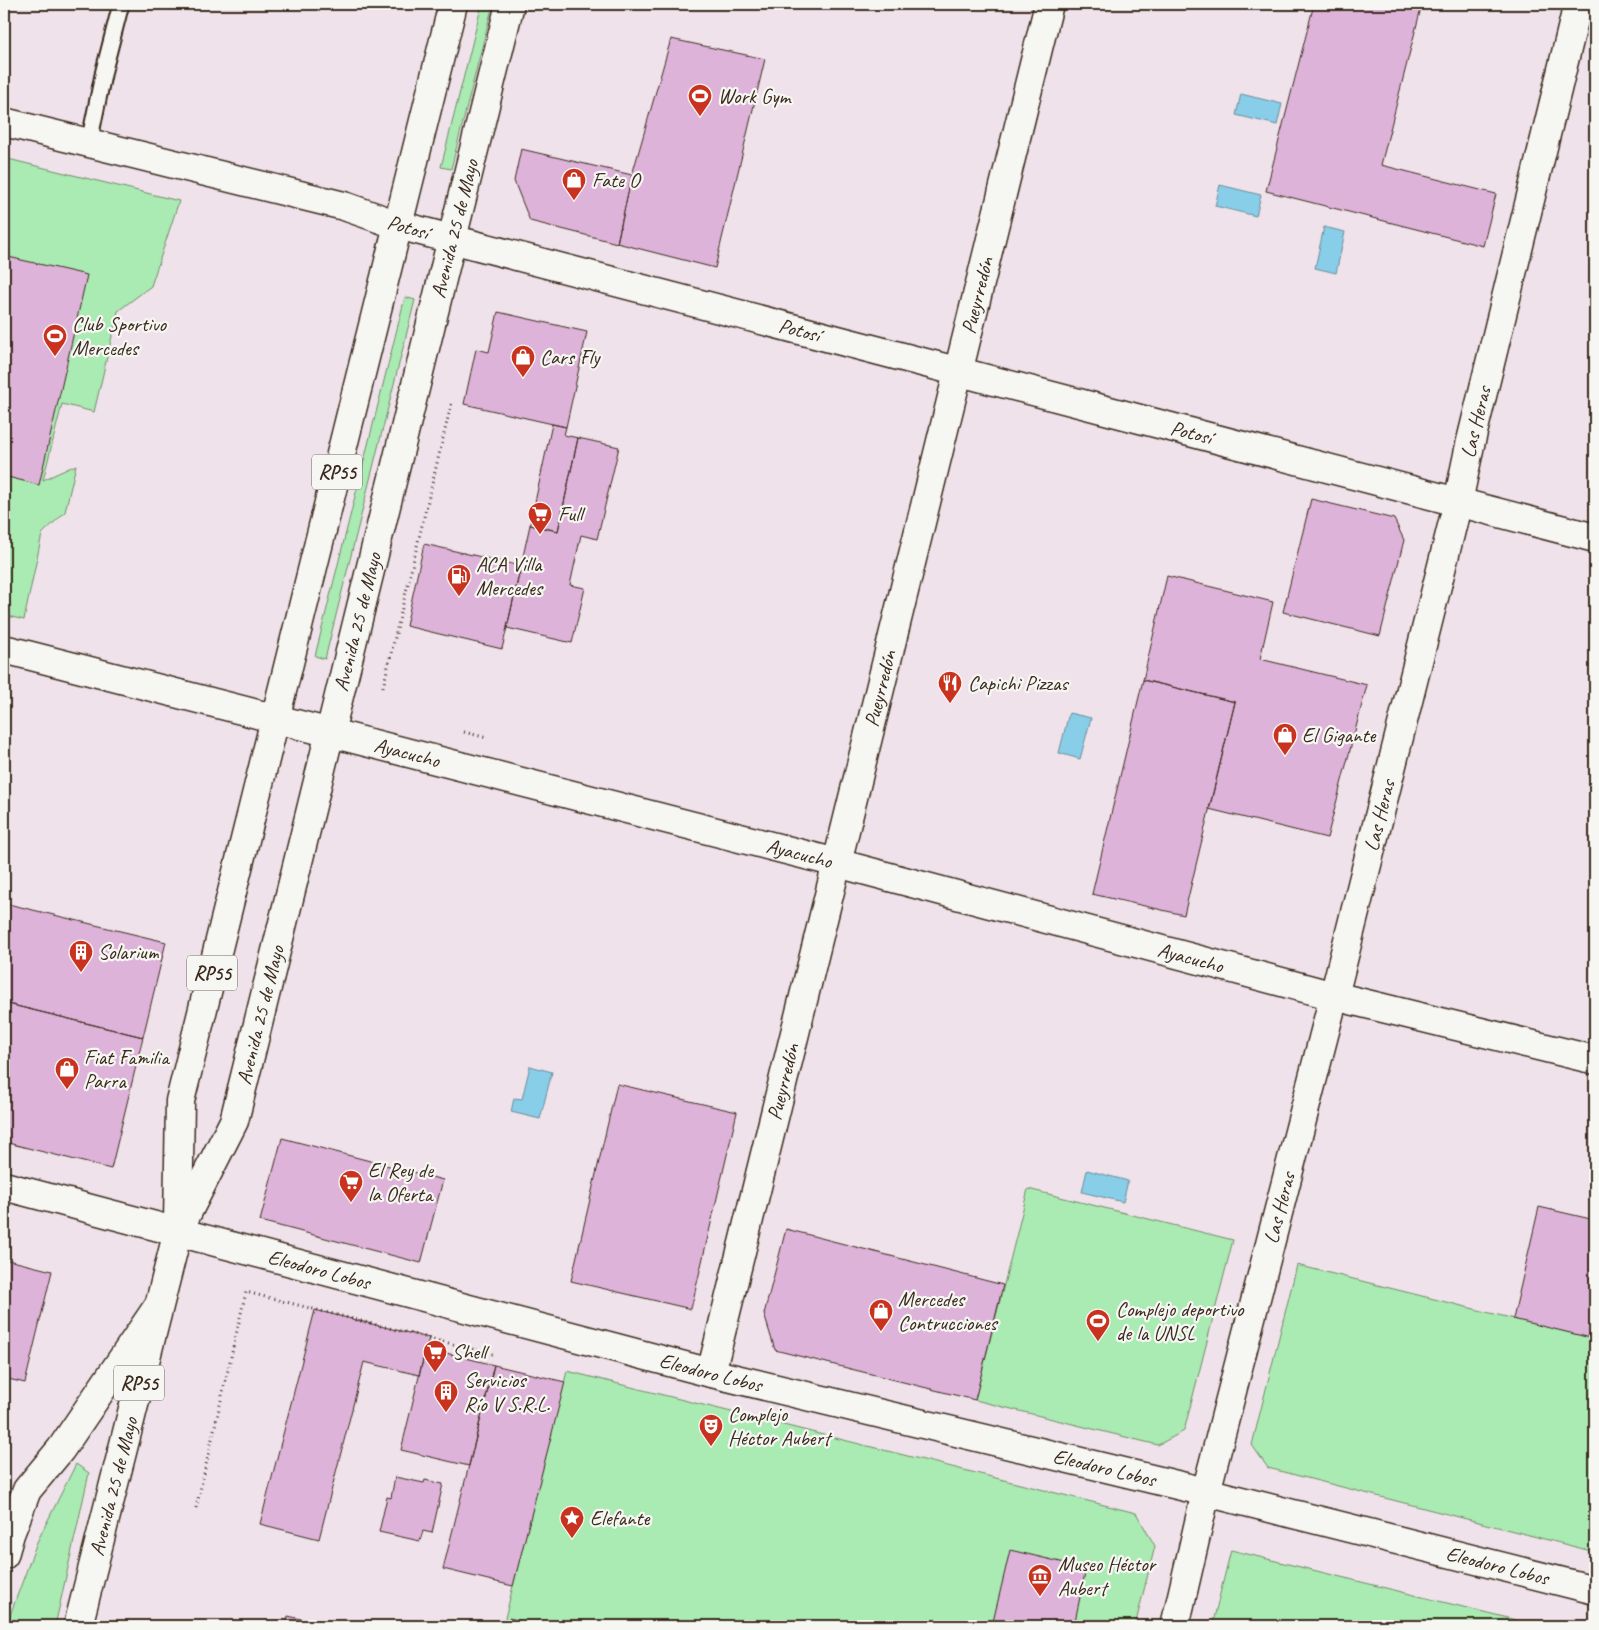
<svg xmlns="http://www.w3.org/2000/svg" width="1599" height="1630" font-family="Caveat,sans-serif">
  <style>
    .green { fill: #aaeab3; stroke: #728a68 }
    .water { fill: #88cee9; stroke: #698c98 }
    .building { fill: #deb3d9; stroke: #3b2a1e }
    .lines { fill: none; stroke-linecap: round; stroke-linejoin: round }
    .service-casing { stroke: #3b2a1e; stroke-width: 19 }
    .minor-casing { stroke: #3b2a1e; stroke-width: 31 }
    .tertiary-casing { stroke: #3b2a1e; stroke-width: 31 }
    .secondary-casing { stroke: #3b2a1e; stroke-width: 31 }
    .primary-casing { stroke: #3b2a1e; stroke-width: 31 }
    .path { stroke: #3b2a1e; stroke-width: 3; stroke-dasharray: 1 4; stroke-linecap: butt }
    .service { stroke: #f6f6f2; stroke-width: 15 }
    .minor { stroke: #f6f6f2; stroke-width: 28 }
    .tertiary { stroke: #f6f6f2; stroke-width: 28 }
    .secondary { stroke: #f6f6f2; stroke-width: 28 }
    .primary { stroke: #f6f6f2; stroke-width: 28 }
    .labels { text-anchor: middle; stroke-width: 4.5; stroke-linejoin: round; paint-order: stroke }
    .shield { fill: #f6f6f2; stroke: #73675e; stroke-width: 1 }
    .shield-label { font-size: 20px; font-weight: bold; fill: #3b2a1e }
    .poi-label { font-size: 21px; fill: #3b2a1e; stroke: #f6f6f2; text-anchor: start }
    .street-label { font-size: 21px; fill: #3b2a1e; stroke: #f6f6f2 }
  </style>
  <rect width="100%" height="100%" fill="#efe2ea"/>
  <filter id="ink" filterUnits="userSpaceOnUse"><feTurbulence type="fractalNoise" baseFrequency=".02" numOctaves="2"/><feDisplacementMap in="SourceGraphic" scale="10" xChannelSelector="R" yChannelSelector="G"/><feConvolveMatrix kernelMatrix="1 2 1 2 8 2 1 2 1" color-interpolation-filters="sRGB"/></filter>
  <g filter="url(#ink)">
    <path class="green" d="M482 4H493L451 169 441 167Z
      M4 158 179 201 151 286 118 311 94 412 62 404 43 480 76 465 65 512 42 534 24 620 4 615Z
      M405 297 415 300 325 659 315 656Z
      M1028 1189 1233 1240 1184 1431 1158 1445 975 1400Z
      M1297 1265 1595 1339V1552L1268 1468 1252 1445Z
      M567 1371 1136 1513 1155 1546 1135 1626H503Z
      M76 1464 89 1473 55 1626H6L37 1542Z
      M1231 1550 1508 1618 1539 1626H1212Z"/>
    <path class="water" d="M1241 94 1282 104 1277 125 1236 115Z
      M1220 185 1261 195 1256 216 1215 206Z
      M1324 227 1345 232 1336 273 1315 268Z
      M1069 713 1091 718 1080 759 1059 753Z
      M530 1066 552 1072 540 1119 511 1112 514 1098 522 1099Z
      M1087 1170 1128 1181 1123 1202 1082 1192Z"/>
    <path class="building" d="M1314 4H1422L1381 165 1496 194 1483 246 1266 191Z
      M671 39 765 59 715 268 617 243 632 175Z
      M521 149 632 175 617 243 530 221 514 181Z
      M4 256 87 275 39 485 4 476Z
      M498 312 587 332 566 427 464 404 476 349 489 352Z
      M552 424 566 427 564 435 578 438 558 531 530 525Z
      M578 438 619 447 597 539 581 535 570 585 585 588 572 643 507 628 530 525 558 531Z
      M1311 499 1394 519 1404 540 1380 636 1283 612Z
      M424 544 521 566 502 649 406 626Z
      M1167 576 1273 602 1260 659 1367 685 1327 838 1209 809 1235 702 1143 680Z
      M1143 680 1235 702 1184 915 1092 894Z
      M4 903 166 942 143 1037 4 1003Z
      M4 1003 143 1037 111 1169 4 1142Z
      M617 1084 737 1112 691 1309 571 1281Z
      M282 1138 443 1180 421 1263 260 1221Z
      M1539 1207 1595 1220V1339L1513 1319Z
      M786 1229 1003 1285 975 1400 775 1350 764 1314Z
      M4 1259 52 1271 25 1383 4 1378Z
      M315 1310 429 1338 419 1375 364 1362 319 1539 260 1524Z
      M426 1348 494 1365 469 1466 401 1450Z
      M494 1365 565 1382 513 1586 443 1569Z
      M395 1477 424 1483 425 1480 443 1484 432 1533 423 1531 420 1541 379 1532 387 1497 391 1498Z
      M1010 1550 1086 1568 1074 1626H992Z
      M288 1616 332 1626H286Z
      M509 1618 541 1626H507Z"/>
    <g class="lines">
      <defs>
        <path id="service" d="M89 143 104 70 121 4"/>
        <g id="minor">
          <path d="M4 122 344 206 398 225"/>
          <path id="s1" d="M4 649 837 863 1334 996 1595 1060"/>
          <path id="s2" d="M4 1186 711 1373 1206 1492 1595 1590"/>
          <path id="s3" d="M711 1373 1049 4"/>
          <path d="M4 1555 10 1534 27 1490 61 1449 157 1308"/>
          <path id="s4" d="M1175 1626 1206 1492 1334 996 1458 502 1470 445 1578 4"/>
        </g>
        <path id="tertiary" d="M1578 4 1595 8"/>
        <g id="secondary">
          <path id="s5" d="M398 225 1595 538"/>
        </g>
        <g id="primary">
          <path d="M178 1224 180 1101 453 4"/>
          <path id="s6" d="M78 1626 178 1231 234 1121 510 4"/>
        </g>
      </defs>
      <use href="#service" class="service-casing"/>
      <use href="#minor" class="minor-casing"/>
      <use href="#tertiary" class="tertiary-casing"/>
      <use href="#secondary" class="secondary-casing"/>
      <use href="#primary" class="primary-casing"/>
      <path class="path" d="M383 687 452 401
        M464 732 487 738
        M196 1508 246 1292 496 1355"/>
      <use href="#service" class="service"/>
      <use href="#minor" class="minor"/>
      <use href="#tertiary" class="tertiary"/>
      <use href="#secondary" class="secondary"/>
      <use href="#primary" class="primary"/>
    </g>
  </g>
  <defs>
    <symbol id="stadium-pin" viewBox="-11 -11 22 30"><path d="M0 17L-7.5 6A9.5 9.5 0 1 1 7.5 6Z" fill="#c8321e" stroke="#f6f6f2"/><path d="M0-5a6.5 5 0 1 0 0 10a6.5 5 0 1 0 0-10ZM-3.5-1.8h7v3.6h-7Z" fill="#fff"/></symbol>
    <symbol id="shop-pin" viewBox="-11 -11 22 30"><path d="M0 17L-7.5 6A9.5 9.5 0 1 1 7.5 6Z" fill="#c8321e" stroke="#f6f6f2"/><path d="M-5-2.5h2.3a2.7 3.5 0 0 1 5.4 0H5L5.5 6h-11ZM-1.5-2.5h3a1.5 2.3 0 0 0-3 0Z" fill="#fff"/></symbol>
    <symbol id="supermarket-pin" viewBox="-11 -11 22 30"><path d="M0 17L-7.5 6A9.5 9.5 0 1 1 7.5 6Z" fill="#c8321e" stroke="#f6f6f2"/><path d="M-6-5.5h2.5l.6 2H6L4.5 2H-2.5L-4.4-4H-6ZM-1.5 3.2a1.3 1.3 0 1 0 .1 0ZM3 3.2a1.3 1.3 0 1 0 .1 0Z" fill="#fff"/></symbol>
    <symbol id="fuel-pin" viewBox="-11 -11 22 30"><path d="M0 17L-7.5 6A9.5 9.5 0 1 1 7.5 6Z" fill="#c8321e" stroke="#f6f6f2"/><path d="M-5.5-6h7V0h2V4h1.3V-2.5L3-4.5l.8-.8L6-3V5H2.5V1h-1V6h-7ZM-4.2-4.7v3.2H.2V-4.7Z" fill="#fff"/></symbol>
    <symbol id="restaurant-pin" viewBox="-11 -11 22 30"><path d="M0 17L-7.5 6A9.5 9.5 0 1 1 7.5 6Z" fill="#c8321e" stroke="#f6f6f2"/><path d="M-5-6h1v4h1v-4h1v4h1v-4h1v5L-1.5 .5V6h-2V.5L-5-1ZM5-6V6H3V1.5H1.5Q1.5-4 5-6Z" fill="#fff"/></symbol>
    <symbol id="building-pin" viewBox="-11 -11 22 30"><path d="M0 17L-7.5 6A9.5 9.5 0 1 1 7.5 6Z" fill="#c8321e" stroke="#f6f6f2"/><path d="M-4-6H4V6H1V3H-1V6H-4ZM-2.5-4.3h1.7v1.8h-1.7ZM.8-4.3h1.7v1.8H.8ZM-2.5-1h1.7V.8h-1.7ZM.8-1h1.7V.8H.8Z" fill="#fff"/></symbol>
    <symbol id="theatre-pin" viewBox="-11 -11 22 30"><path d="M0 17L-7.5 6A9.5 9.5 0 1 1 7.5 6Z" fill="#c8321e" stroke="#f6f6f2"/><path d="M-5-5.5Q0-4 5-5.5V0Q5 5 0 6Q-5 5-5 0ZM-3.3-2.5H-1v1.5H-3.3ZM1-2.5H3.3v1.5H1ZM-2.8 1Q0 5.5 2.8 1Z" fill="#fff"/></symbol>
    <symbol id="sight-pin" viewBox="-11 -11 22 30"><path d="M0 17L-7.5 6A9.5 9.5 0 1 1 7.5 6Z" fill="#c8321e" stroke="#f6f6f2"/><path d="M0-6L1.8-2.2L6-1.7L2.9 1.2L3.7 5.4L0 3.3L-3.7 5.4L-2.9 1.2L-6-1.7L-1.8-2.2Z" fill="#fff"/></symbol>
    <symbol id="museum-pin" viewBox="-11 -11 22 30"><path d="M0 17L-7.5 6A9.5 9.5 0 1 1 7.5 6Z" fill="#c8321e" stroke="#f6f6f2"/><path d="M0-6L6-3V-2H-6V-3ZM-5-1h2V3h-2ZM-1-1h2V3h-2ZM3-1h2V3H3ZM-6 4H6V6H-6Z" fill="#fff"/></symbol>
  </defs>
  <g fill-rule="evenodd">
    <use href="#stadium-pin" x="686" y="82" width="28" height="38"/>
    <use href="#shop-pin" x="560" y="166" width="28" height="38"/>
    <use href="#stadium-pin" x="41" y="322" width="28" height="38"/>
    <use href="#shop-pin" x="509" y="343" width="28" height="38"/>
    <use href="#supermarket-pin" x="526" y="500" width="28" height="38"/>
    <use href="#fuel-pin" x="445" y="562" width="28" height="38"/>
    <use href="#restaurant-pin" x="936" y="669" width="28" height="38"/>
    <use href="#shop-pin" x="1271" y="721" width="28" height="38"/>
    <use href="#building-pin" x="67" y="938" width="28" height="38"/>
    <use href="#shop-pin" x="53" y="1055" width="28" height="38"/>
    <use href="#supermarket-pin" x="337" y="1168" width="28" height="38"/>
    <use href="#shop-pin" x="867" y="1297" width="28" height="38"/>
    <use href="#stadium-pin" x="1084" y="1307" width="28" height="38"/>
    <use href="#supermarket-pin" x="421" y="1338" width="28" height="38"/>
    <use href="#building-pin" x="432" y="1378" width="28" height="38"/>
    <use href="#theatre-pin" x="697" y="1412" width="28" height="38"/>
    <use href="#sight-pin" x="558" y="1504" width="28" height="38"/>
    <use href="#museum-pin" x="1026" y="1562" width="28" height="38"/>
  </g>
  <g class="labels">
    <g class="shield">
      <rect x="312" y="454.5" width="50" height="35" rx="4"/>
      <rect x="187" y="955.5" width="50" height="35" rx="4"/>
      <rect x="114" y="1365.5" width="50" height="35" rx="4"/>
    </g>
    <g class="shield-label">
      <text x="337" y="479">RP55</text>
      <text x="212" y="980">RP55</text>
      <text x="139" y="1390">RP55</text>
    </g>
    <g class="poi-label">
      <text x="718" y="103">Work Gym</text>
      <text x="592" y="187">Fate O</text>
      <text x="72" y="331">Club Sportivo<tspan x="72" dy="24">Mercedes</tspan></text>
      <text x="540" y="364">Cars Fly</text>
      <text x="558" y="521">Full</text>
      <text x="476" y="571">ACA Villa<tspan x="476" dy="24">Mercedes</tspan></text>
      <text x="968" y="690">Capichi Pizzas</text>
      <text x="1302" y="742">El Gigante</text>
      <text x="98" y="959">Solarium</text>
      <text x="84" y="1064">Fiat Familia<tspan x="84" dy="24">Parra</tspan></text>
      <text x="368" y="1177">El Rey de<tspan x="368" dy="24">la Oferta</tspan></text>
      <text x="898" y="1306">Mercedes<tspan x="898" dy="24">Contrucciones</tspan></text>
      <text x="1116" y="1316">Complejo deportivo<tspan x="1116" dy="24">de la UNSL</tspan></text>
      <text x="452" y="1359">Shell</text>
      <text x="464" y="1387">Servicios<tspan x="464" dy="24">Río V S.R.L.</tspan></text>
      <text x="728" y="1421">Complejo<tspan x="728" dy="24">Héctor Aubert</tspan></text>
      <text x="590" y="1525">Elefante</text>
      <text x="1058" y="1571">Museo Héctor<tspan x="1058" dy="24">Aubert</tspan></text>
    </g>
    <g class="street-label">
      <text transform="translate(408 227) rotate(16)" y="7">Potosí</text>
      <text dy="7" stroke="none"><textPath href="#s6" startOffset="1450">Avenida 25 de Mayo</textPath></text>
      <text dy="7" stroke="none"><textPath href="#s3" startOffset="1110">Pueyrredón</textPath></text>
      <text dy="7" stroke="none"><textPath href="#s5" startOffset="415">Potosí</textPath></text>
      <text dy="7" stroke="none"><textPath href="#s4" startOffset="1241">Las Heras</textPath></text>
      <text dy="7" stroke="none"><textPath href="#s5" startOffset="820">Potosí</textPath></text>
      <text dy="7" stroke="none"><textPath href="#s6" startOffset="1045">Avenida 25 de Mayo</textPath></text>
      <text dy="7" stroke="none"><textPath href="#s3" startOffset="705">Pueyrredón</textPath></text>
      <text dy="7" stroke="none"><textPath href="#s1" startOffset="416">Ayacucho</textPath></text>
      <text dy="7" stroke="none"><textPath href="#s4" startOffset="836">Las Heras</textPath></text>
      <text dy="7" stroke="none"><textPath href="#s1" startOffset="821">Ayacucho</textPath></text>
      <text dy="7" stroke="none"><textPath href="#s1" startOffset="1226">Ayacucho</textPath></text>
      <text dy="7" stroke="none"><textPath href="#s6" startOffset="640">Avenida 25 de Mayo</textPath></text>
      <text dy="7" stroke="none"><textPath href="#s3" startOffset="300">Pueyrredón</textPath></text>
      <text dy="7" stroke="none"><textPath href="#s4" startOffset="431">Las Heras</textPath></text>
      <text dy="7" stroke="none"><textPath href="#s2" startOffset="326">Eleodoro Lobos</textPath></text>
      <text dy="7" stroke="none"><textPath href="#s2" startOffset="731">Eleodoro Lobos</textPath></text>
      <text dy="7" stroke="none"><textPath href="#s2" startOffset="1136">Eleodoro Lobos</textPath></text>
      <text dy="7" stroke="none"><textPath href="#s6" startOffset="144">Avenida 25 de Mayo</textPath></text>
      <text dy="7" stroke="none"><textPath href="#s2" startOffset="1541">Eleodoro Lobos</textPath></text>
    </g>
  </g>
  <rect width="1599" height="1630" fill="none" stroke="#f6f6f2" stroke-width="20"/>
  <rect x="10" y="10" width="1579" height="1610" fill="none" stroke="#3b2a1e" stroke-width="2" filter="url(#ink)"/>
</svg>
